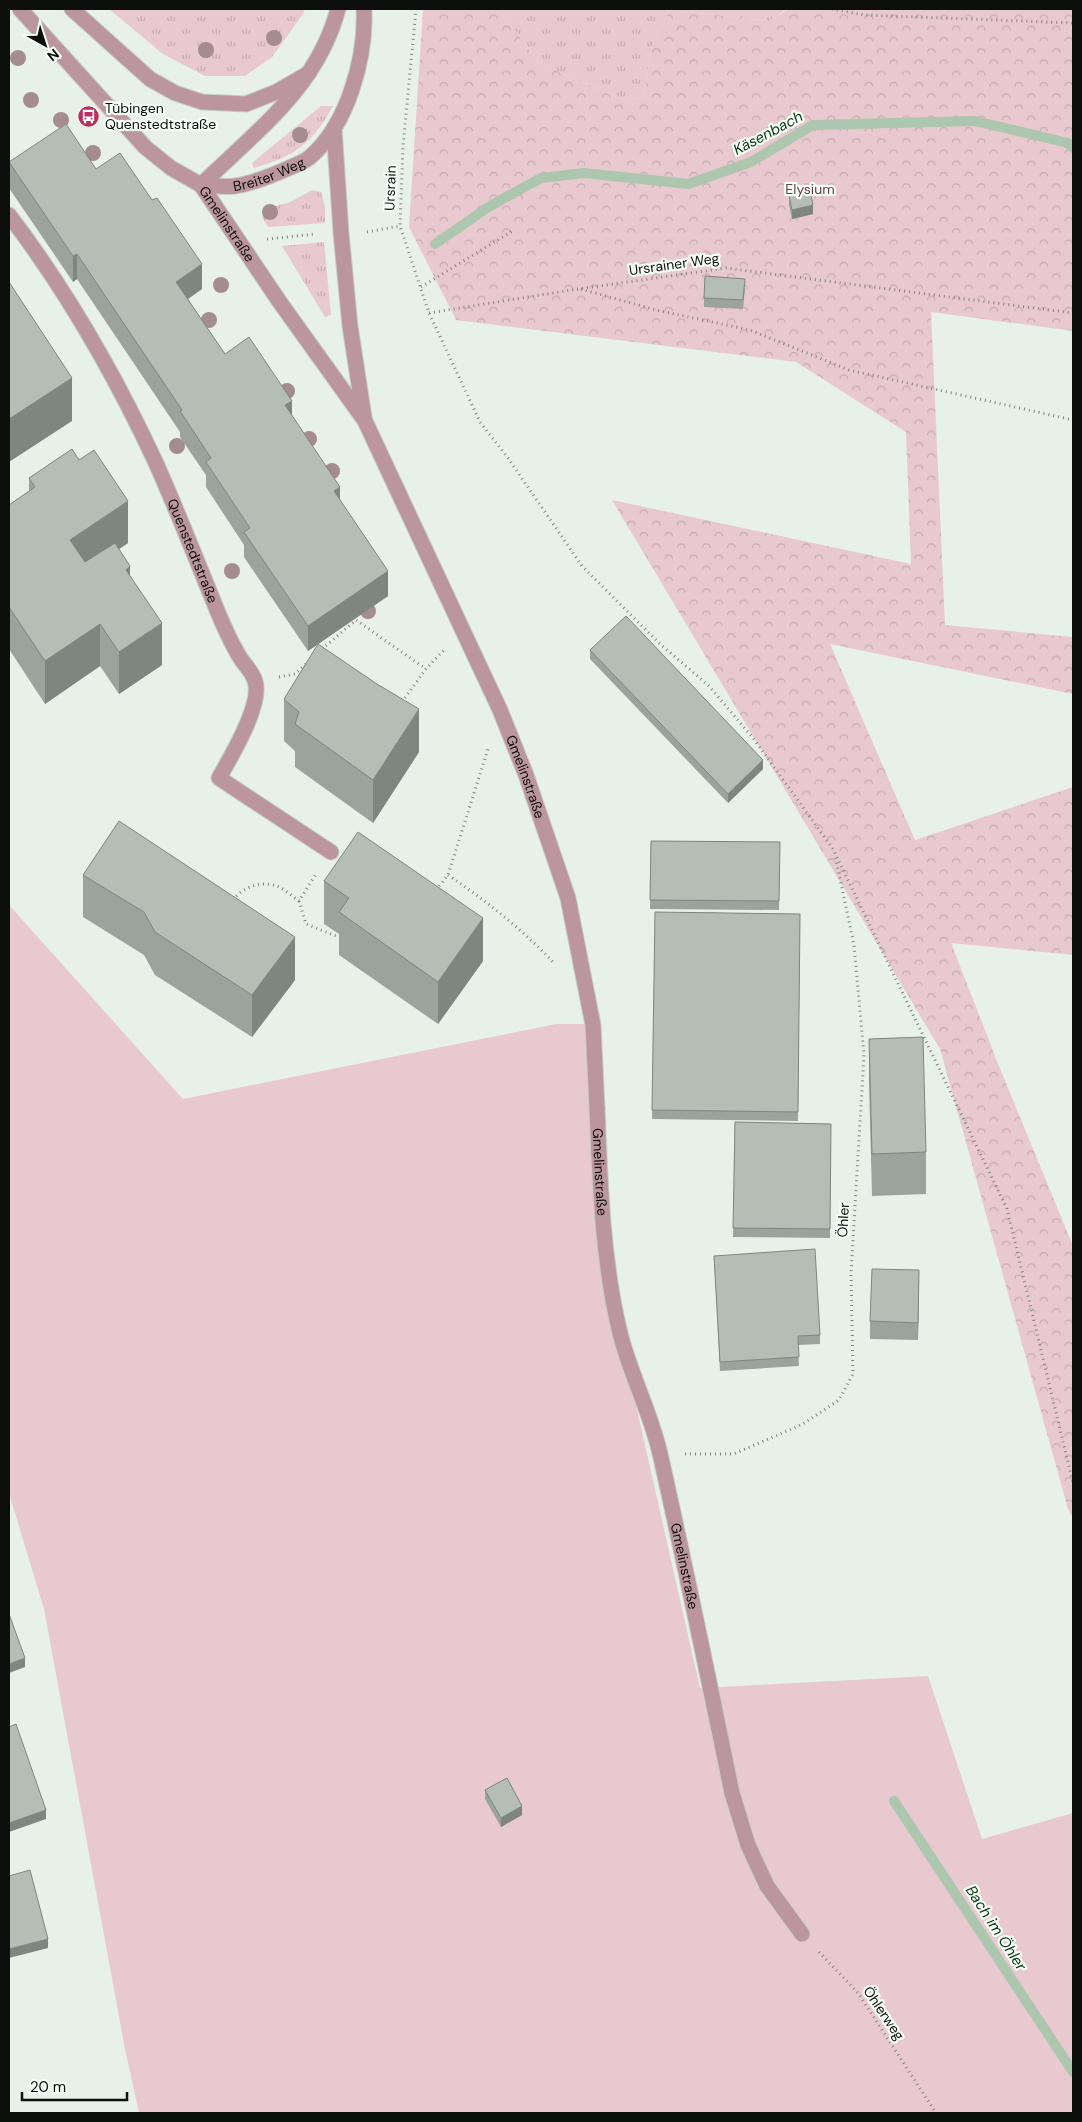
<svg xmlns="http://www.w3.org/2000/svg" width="1082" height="2122" font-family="'DM Sans',sans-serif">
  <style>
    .grass { fill: url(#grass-tufts) }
    .forest { fill: url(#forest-crowns) }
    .garden { fill: #e8c9cf }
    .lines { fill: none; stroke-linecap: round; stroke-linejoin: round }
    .stream { stroke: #adc6ae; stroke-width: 10 }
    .lane-casing { stroke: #c5cdc5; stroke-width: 17 }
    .street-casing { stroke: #c5cdc5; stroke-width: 17 }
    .path { stroke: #808680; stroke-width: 3; stroke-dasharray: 1 4; stroke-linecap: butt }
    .lane { stroke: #bc969e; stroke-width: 15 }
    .street { stroke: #bc969e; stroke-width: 15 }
    .tree { fill: #a48c8f }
    .wall { fill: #9ca39c }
    .shaded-wall { fill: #7f857f }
    .building { fill: #b5beb5; stroke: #7f857f }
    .labels { text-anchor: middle; stroke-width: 4.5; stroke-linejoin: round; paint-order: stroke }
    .poi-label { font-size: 14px; fill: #0c0f0c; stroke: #f5fff5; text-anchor: start }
    .street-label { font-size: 14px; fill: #0c0f0c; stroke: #f5fff5 }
    .park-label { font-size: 14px; fill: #6c3a47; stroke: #f5fff5 }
    .water-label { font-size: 15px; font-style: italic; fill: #0d3413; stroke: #f5fff5 }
  </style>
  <defs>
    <pattern id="grass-tufts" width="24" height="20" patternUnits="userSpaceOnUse" patternTransform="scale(1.25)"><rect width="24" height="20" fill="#e8c9cf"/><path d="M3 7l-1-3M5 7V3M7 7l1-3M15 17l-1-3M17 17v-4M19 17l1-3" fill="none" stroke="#c6abb1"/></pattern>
    <pattern id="forest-crowns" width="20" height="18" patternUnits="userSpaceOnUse" patternTransform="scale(1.25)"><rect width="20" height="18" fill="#e8c9cf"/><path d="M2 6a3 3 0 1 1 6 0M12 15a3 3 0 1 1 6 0" fill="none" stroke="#c6abb1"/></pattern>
  </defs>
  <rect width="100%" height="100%" fill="#e8f1e8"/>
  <path class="grass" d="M109 9H305L303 14 272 57 245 76H205L163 54Z
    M501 9H787L769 21 670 10 652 45 643 97 626 101 539 63 501 12Z
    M321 106H333C312 144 295 156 254 168L252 163Z
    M312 190 321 192 325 207V223L268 227 262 217C267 205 280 206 290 202 298 198 305 194 312 190Z
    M324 242 331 315 325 317 282 246Z"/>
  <path class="forest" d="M423 9H501V12L539 63 626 101 643 97 652 45 670 10 769 21 787 10 785 9H1073V331L931 312 945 625 1073 637V694L830 644 915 840 1073 787V955L951 943 997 1061 1073 1246V1518L1068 1509 940 1049 612 500 911 564 906 432 796 362 456 320 409 227Z"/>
  <path class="garden" d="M9 905 183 1099 556 1024H590L609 1286 700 1688 928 1676 982 1839 1073 1813V2113H139L125 2049 44 1609 9 1493Z"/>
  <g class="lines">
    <path class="stream" d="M435 244 490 206 541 178 584 173 688 184 751 162 813 125 975 121 1068 143 1073 148
      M894 1801 1073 2072"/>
    <defs>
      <g id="lane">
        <path id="s1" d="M597 1108C600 1182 602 1256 619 1329 629 1373 652 1414 661 1458 686 1569 709 1681 732 1793L748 1845 767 1886 802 1934"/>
      </g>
      <g id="street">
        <path id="s2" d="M20 9 145 147 171 168 201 185 279 301 365 421 500 710 526 775 568 898 593 1025 597 1108"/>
        <path d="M72 9 150 79 175 93 202 102 246 104 276 92 309 73"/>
        <path d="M334 128 341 233 350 326 364 417"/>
        <path id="s3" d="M201 185C212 185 224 188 235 186 254 183 271 176 289 168 295 165 304 162 309 158 348 125 366 58 364 9"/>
        <path d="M201 185C256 131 317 88 338 9"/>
        <path id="s4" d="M9 215C66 290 115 375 155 461 178 512 198 564 219 615 225 629 232 645 241 659 245 665 253 673 255 681 263 704 230 758 219 778L331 852"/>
      </g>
    </defs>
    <use href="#lane" class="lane-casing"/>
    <use href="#street" class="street-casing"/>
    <path class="path" d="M416 9 403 146 400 226 429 313 480 422 508 458 582 566 659 643 709 686 753 738 833 849 1007 1209 1073 1483
      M832 9 864 15 1073 23
      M367 232 400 226
      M267 239 316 234
      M421 287 514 230
      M581 289 656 310 750 330 849 370 1073 420
      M429 313 578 289 726 268 1073 313
      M322 649 356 620 426 669
      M279 677 295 674 308 662
      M402 702 426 669 444 650
      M448 875C486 901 522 929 554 963
      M436 890 448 875 488 749
      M233 900C244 886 262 880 279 887 286 890 293 897 299 901L316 874
      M299 901 306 924 341 938
      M685 1454H734L803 1424 839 1400 853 1374 851 1274 864 1055 854 945 835 855
      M819 1952 858 1993 936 2113"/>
    <use href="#lane" class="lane"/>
    <use href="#street" class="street"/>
  </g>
  <g class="tree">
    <circle cx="274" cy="38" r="8"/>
    <circle cx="206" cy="50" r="8"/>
    <circle cx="18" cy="58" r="8"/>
    <circle cx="31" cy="100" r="8"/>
    <circle cx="61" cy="120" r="8"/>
    <circle cx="300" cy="135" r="8"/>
    <circle cx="93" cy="153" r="8"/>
    <circle cx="270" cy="212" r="8"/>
    <circle cx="221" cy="285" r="8"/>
    <circle cx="209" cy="320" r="8"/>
    <circle cx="287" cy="391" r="8"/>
    <circle cx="309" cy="439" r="8"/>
    <circle cx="177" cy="446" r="8"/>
    <circle cx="332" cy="471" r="8"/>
    <circle cx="232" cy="571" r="8"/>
    <circle cx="368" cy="611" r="8"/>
  </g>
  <path class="wall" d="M9 162 96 169 202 289 188 299 225 354 292 416 340 500 388 596 308 651 244 557V545L206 487V475L180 437V432L77 279 73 282 9 188Z
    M789 196 813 214 792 219 789 205Z
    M745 288 743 309 704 307V298Z
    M29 478 128 543 119 549 130 576 162 665 119 694 100 666 45 704 9 649V505L29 491Z
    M590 650 763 769 728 803 590 659Z
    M284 699 419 752 373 823 295 767V751L284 741Z
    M651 841 780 842 779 910 650 909Z
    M83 875 295 980 252 1037 155 975 144 955 83 917Z
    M324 881 483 961 438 1024 339 955V934L324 924Z
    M655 912 800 914 798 1121 652 1119Z
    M869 1039 926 1152V1194L872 1196 869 1082Z
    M735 1122 831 1124 830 1238 733 1237Z
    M714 1256 820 1335V1344L798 1345 799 1366 720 1371Z
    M919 1288 918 1340 870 1339V1321Z
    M485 1790 522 1815 501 1827 485 1799Z"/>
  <path class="shaded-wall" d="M813 205V214L792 219V210Z
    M77 254V279L73 282V256Z
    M202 264V289L176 307V282Z
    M72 378V421L9 462V419Z
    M292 401V426L285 405Z
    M340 487V513L334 491Z
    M128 501V543L70 582V540Z
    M130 566V609L126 570Z
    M388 571V596L308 651V626Z
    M162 623V665L119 694V652Z
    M100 624V666L45 704V661Z
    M419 709V752L373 823V780Z
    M763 760V769L728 803V794Z
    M483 918V961L438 1024V982Z
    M295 937V980L252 1037V995Z
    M919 1270V1288L918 1340V1323Z
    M25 1658V1667L9 1673V1664Z
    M522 1806V1815L501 1827V1818Z
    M46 1810V1819L9 1832V1823Z
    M48 1939V1948L9 1958V1949Z"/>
  <path class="building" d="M66 124 96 169 120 153 152 200 157 198 202 264 176 282 225 354 249 337 292 401 285 405 340 487 334 491 388 571 308 626 244 532 250 528 206 462 211 458 180 411 182 410 77 254 73 256 9 162Z
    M810 191 813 205 792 210 789 196Z
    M705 276 745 279 743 300 704 298Z
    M9 282 72 378 9 419Z
    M72 449 79 460 94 450 128 501 70 540 85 562 115 543 130 566 126 570 162 623 119 652 100 624 45 661 9 607V505L35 487 29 478Z
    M626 616 763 760 728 794 590 650Z
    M318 644 377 684 419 709 373 780 295 724 299 712 284 699Z
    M119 821 295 937 252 995 155 932 144 912 83 875Z
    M358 832 483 918 438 982 339 912 349 898 324 881Z
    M651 841 780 842 779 901 650 900Z
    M655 912 800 914 798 1112 652 1110Z
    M923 1037 926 1152 872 1154 869 1039Z
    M735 1122 831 1124 830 1229 733 1228Z
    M815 1249 820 1335 798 1336 799 1357 720 1362 714 1256Z
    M872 1269 919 1270 918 1323 870 1321Z
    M9 1614 25 1658 9 1664Z
    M16 1724 46 1810 9 1823V1727Z
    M507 1778 522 1806 501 1818 485 1790Z
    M30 1870 48 1939 9 1949V1876Z"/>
  <defs>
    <symbol id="bus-disc" viewBox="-11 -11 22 22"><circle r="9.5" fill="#bb2d5f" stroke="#f5fff5"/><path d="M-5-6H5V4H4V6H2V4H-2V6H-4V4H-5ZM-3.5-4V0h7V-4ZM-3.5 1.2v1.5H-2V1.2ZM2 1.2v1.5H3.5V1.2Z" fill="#fff"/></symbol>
  </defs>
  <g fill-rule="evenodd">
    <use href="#bus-disc" x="76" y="104" width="25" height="25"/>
  </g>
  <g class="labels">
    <g class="poi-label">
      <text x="105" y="113">Tübingen<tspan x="105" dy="16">Quenstedtstraße</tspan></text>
    </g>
    <g class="street-label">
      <text dy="5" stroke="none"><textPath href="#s3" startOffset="70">Breiter Weg</textPath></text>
      <text transform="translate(390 188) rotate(-88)" y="5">Ursrain</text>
      <text dy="5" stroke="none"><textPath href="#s2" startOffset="301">Gmelinstraße</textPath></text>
      <text transform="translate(674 264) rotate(-8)" y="5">Ursrainer Weg</text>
      <text dy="5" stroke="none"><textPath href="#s4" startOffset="384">Quenstedtstraße</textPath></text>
      <text dy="5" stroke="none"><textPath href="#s2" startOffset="932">Gmelinstraße</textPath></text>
      <text dy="5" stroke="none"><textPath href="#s1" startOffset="64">Gmelinstraße</textPath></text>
      <text transform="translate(843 1220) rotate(-87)" y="5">Öhler</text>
      <text dy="5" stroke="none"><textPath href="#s1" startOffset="469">Gmelinstraße</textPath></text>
      <text transform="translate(884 2013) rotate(56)" y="5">Öhlerweg</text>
    </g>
    <g class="park-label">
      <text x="810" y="194">Elysium</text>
    </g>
    <g class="water-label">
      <text transform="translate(768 133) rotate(-28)" y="5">Käsenbach</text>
      <text transform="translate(996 1928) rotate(57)" y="5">Bach im Öhler</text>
    </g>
  </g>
  <rect width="1082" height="2122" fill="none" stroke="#0c0f0c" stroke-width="20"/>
  <g transform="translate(45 45) rotate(141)" stroke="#f5fff5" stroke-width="4" paint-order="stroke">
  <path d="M0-4L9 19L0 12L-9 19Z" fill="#0c0f0c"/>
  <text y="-8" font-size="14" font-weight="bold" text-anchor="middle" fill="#0c0f0c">N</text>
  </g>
  <path d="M22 2092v8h105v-8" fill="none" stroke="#0c0f0c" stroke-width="2.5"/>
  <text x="30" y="2092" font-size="15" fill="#0c0f0c" stroke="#f5fff5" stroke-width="4" paint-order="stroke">20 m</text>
</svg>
